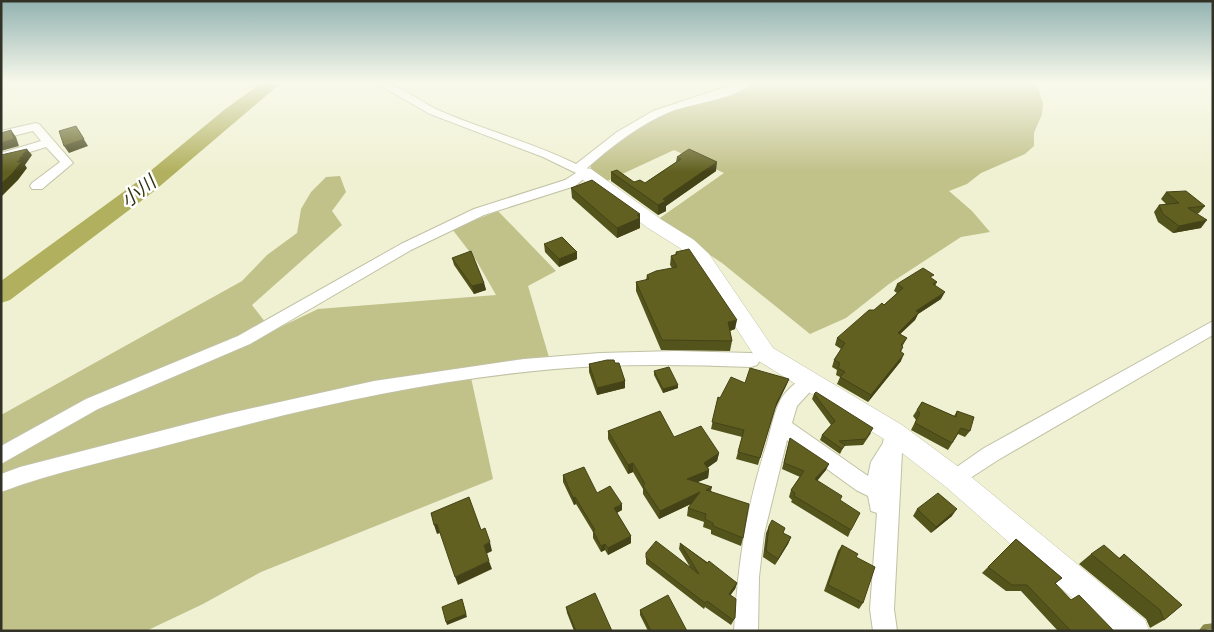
<svg xmlns="http://www.w3.org/2000/svg" width="1214" height="632" font-family="'Public Sans','Noto Sans JP',sans-serif">
  <style>
    .green { fill: #c1c18a }
    .lines { fill: none; stroke-linecap: round; stroke-linejoin: round }
    .stream { stroke: #8b8a4d; stroke-width: 5.5 }
    .river { fill: #b1b05e; fill-rule: evenodd }
    .minor-casing { stroke: #c1c1a4; stroke-width: 2 }
    .tertiary-casing { stroke: #c1c1a4; stroke-width: 1 }
    .minor { fill: #fff; fill-rule: evenodd }
    .tertiary { fill: #fff; fill-rule: evenodd }
    .wall { fill: #53531c }
    .shaded-wall { fill: #444317 }
    .building { fill: #616021; stroke: #444317 }
    .labels { text-anchor: middle; stroke-width: 5; stroke-linejoin: round; paint-order: stroke }
    .water-label { font-size: 19px; font-style: italic; fill: #353410; stroke: #fff }
  </style>
  <rect width="100%" height="100%" fill="#f0f1d3"/>
  <path class="green" d="M752 83H1036L1043 103 1042 114 1034 133V146L1025 154 981 173 967 184 949 191 972 211 990 232 961 237 889 284 846 318 810 334 722 263 657 220 724 173 674 150 605 182 591 169 590 163 639 125 665 113Z
    M340 176 346 192 332 211 342 225 252 305 272 331 318 309 496 295 476 260 452 229 498 211 556 271 528 286 551 364 470 373 493 479 261 572 203 604 146 631H1V415L242 281 267 255 297 233 301 209 311 192 326 177Z"/>
  <g class="lines">
    <path class="stream" d="M1202 631 1205 627 1213 626"/>
    <path class="river" d="M261 83H281L153 192 10 300 1 303V281L137 182 224 110Z"/>
    <defs>
      <path id="minor" d="M376 83C399 83 417 100 438 110 483 130 532 142 576 164L617 132 653 111 737 83H752C735 99 695 103 672 111 640 124 612 146 586 169L591 173 575 186 484 215 411 250 250 344 98 409 1 464V446L86 399 238 336 401 244 474 209 565 180 576 173 543 157 430 114Z
        M36 123 40 125 73 163 42 189H32L30 186 32 183 60 162 46 147 1 161V153L41 141 33 131 1 139V131Z
        M1213 321V335L998 460 955 488 948 485 945 479 948 473 984 448Z
        M676 351 751 353 757 355 760 360 757 365 751 367C701 365 651 364 601 366 454 373 309 407 168 445 112 460 55 472 1 492V474L20 467 226 414 374 381 524 359 600 353Z
        M810 375 816 377 819 382 797 406 792 423 868 476 871 462 883 443 886 426 893 424 900 426 903 432 894 609 897 631H873L870 609 877 513 871 511 868 496 856 490 787 440 764 534 759 577 758 631H734C738 562 746 508 767 443 771 429 774 412 781 399 786 390 800 378 810 375Z"/>
      <path id="tertiary" d="M585 168 591 169 662 220 694 240 709 254 773 348 902 425 964 471 1145 620 1149 631H1110L946 487 884 439 757 360 695 264 680 248 648 228 579 177 577 173 579 169Z"/>
    </defs>
    <use href="#minor" class="minor-casing"/>
    <use href="#tertiary" class="tertiary-casing"/>
    <use href="#minor" class="minor"/>
    <use href="#tertiary" class="tertiary"/>
  </g>
  <path class="wall" d="M677 157 716 171 666 206V211L658 215 611 181V172L634 182 645 183 676 162Z
    M571 188 640 217V228L617 238 572 198Z
    M1166 192 1205 206 1199 213 1197 214 1201 228 1173 233 1158 222 1154 212 1159 205 1166 204 1161 199Z
    M544 244 577 252V259L559 267 545 252Z
    M676 252 735 329 730 331 732 341 730 351 661 350 636 291V282L646 280 647 275 672 268 670 265 671 256 675 255Z
    M452 258 484 283 486 290 474 294 454 265Z
    M932 279 937 282 935 286 941 299 918 314 915 320 900 334 907 338 902 347H903L901 352V361L868 402 837 384 840 377 836 375 837 370 832 367 834 360 841 349 835 345 837 338 874 310 884 305 897 293 894 291 897 284Z
    M615 363 625 381V388L597 395 589 372V364Z
    M654 371 678 388 663 393 654 375Z
    M789 379 786 386 775 408 758 465 736 459 742 437 711 429 718 397 720 398 745 383Z
    M814 394 871 433 863 445 844 446 840 454 820 440 822 435 831 425 812 399Z
    M922 402 954 416 957 411 970 431 965 437 958 434 948 450 911 430 916 420 913 416Z
    M608 431 674 437 719 453 717 461 708 467 709 470 708 478 697 482 712 487 711 491 743 538 741 546 711 534V530L703 527 704 522 687 516 688 508 691 504 659 519 643 494V489L633 472 628 474 608 439Z
    M790 438 826 470 817 480 840 501 851 530 848 537 791 502 792 500 789 497 791 490 800 477 782 469Z
    M563 475 597 493 622 510 617 513 631 536V543L608 555 605 550 601 552 593 538V532L576 504 574 505 563 482Z
    M917 509 952 516 931 533 913 516Z
    M769 526 791 537 788 544 775 565 763 557 766 533Z
    M1016 539 1062 578 1055 584 1071 600 1114 631H1058L1021 591H1006L982 573Z
    M680 543 737 583 735 589 730 595 735 618 731 625 705 607 704 609 646 564V553L690 567 679 549Z
    M842 545 856 557 863 603 859 609 824 591 838 551Z
    M1091 554 1119 558 1124 554 1182 605 1164 620 1150 628 1146 619 1079 564Z
    M566 607 612 631H574L567 613Z
    M640 610 687 631H648L640 615Z"/>
  <path class="shaded-wall" d="M76 126 88 146 69 153 64 146Z
    M11 130 16 137 19 146 1 151V143Z
    M27 149 32 155 25 165 27 168 18 180 1 197V184Z
    M717 162 716 171 666 206V211L658 215V205L663 199Z
    M640 214V228L617 238V228Z
    M1207 220 1201 228 1173 233 1179 226Z
    M577 252V259L559 267V259Z
    M484 283 486 290 474 294 472 286Z
    M945 292 941 299 918 314 915 320 894 340 898 333 916 311Z
    M737 320 735 329 726 332 728 322Z
    M904 354 901 361 868 402 871 395Z
    M789 379 786 386 775 409 777 402Z
    M625 381V388L597 395V388Z
    M678 385V388L663 393V389Z
    M719 453 717 461 703 471 704 463Z
    M633 463V472L628 474V465Z
    M829 464 826 470 813 486 815 479Z
    M709 470 708 478 686 487 687 479Z
    M700 492 699 500 659 519 660 511Z
    M575 497 576 504 574 505 573 498Z
    M622 504V510L614 514V508Z
    M957 509 952 516 931 533 936 527Z
    M437 524 440 533 437 534 434 525Z
    M631 536V543L608 555V548Z
    M791 537 788 544 775 565 778 559Z
    M490 542 492 551 486 554 484 545Z
    M605 544V550L601 552V546Z
    M489 561 492 569 458 585 455 577Z
    M737 583 735 589 727 600 729 594Z
    M462 599 467 617 447 625 446 622Z"/>
  <path class="building" d="M76 126 84 139 64 146 59 131Z
    M11 130 14 139 1 143V133Z
    M27 149 17 162 22 161 13 173 1 184V155Z
    M689 149 717 162 663 199 666 201 658 205 611 172 617 170 634 182 640 180 645 183 681 159 677 157Z
    M592 180 640 214 637 215 640 218 617 228 571 188Z
    M1186 191 1205 206 1188 208 1207 220 1179 226 1163 214 1159 205 1179 203 1166 192Z
    M562 237 577 252 559 259 544 244Z
    M689 249 737 320 728 322 732 341 662 340 636 282 649 279 647 275 656 271 677 267 671 256 677 254 676 252Z
    M471 251 484 283 472 286 452 258Z
    M923 268 934 275 930 277 937 282 933 284 945 292 916 311 919 312 898 333 907 338 901 345 903 347 900 351 904 354 871 395 840 377 845 372 838 368 840 363 834 360 845 343 837 338 869 310H874L882 303 884 305 903 288 897 284Z
    M607 360H614L615 363H619L625 381 597 388 589 364Z
    M669 367 678 385 663 389 654 371Z
    M750 368 789 379 777 402 760 458 738 452 744 430 712 422 718 397 720 398 731 377 745 383Z
    M816 392 873 428 866 439 839 441 845 445 842 449 822 435 835 421 814 394Z
    M922 402 956 417 957 411 974 417 970 431 961 428 952 443 915 423 920 413 917 410Z
    M660 411 674 437 701 426 719 453 704 463 709 470 687 479 712 487 706 490 749 504 743 538 713 526V523L705 519 706 514 688 508 700 492 660 511 643 486 645 484 633 463 628 465 608 431Z
    M790 438 829 464 815 479 842 496 840 500 860 513 851 530 794 496 795 493 791 490 804 471 784 463Z
    M584 467 597 493 610 486 622 504 614 508 631 536 608 548 605 544 601 546 593 531 595 530 575 497 573 498 563 475Z
    M938 493 957 509 936 527 917 509Z
    M469 497 481 530 485 528 490 542 484 545 489 561 455 577 437 524 434 525 431 513Z
    M772 520 785 528 783 533 791 537 778 559 766 551 769 526Z
    M1016 539 1062 578 1055 583 1071 600 1079 595 1114 631H1071L1027 585H1012L988 567Z
    M656 541 699 574 680 543 707 563 709 561 737 583 729 594 736 599 735 618 733 620 707 601 705 603 646 558V553Z
    M842 545 858 554 856 557 875 567 863 603 828 585Z
    M1104 545 1120 559 1124 554 1182 605 1164 620 1160 610 1091 554Z
    M595 593 612 631H576L566 607Z
    M668 595 687 631H651L640 610Z
    M462 599 466 614 446 622 442 607Z"/>
  <linearGradient id="sky" x2="0" y2="1"><stop stop-color="#92b2b1"/><stop offset="0.48" stop-color="#f8f9eb"/><stop offset="1" stop-color="#f8f9eb" stop-opacity="0"/></linearGradient>
  <rect width="1214" height="172" fill="url(#sky)"/>
  <g class="labels">
    <g class="water-label">
      <text transform="translate(138 191) rotate(-38)" y="7">小川</text>
    </g>
  </g>
  <rect width="1214" height="632" fill="none" stroke="#323226" stroke-width="5"/>
</svg>
